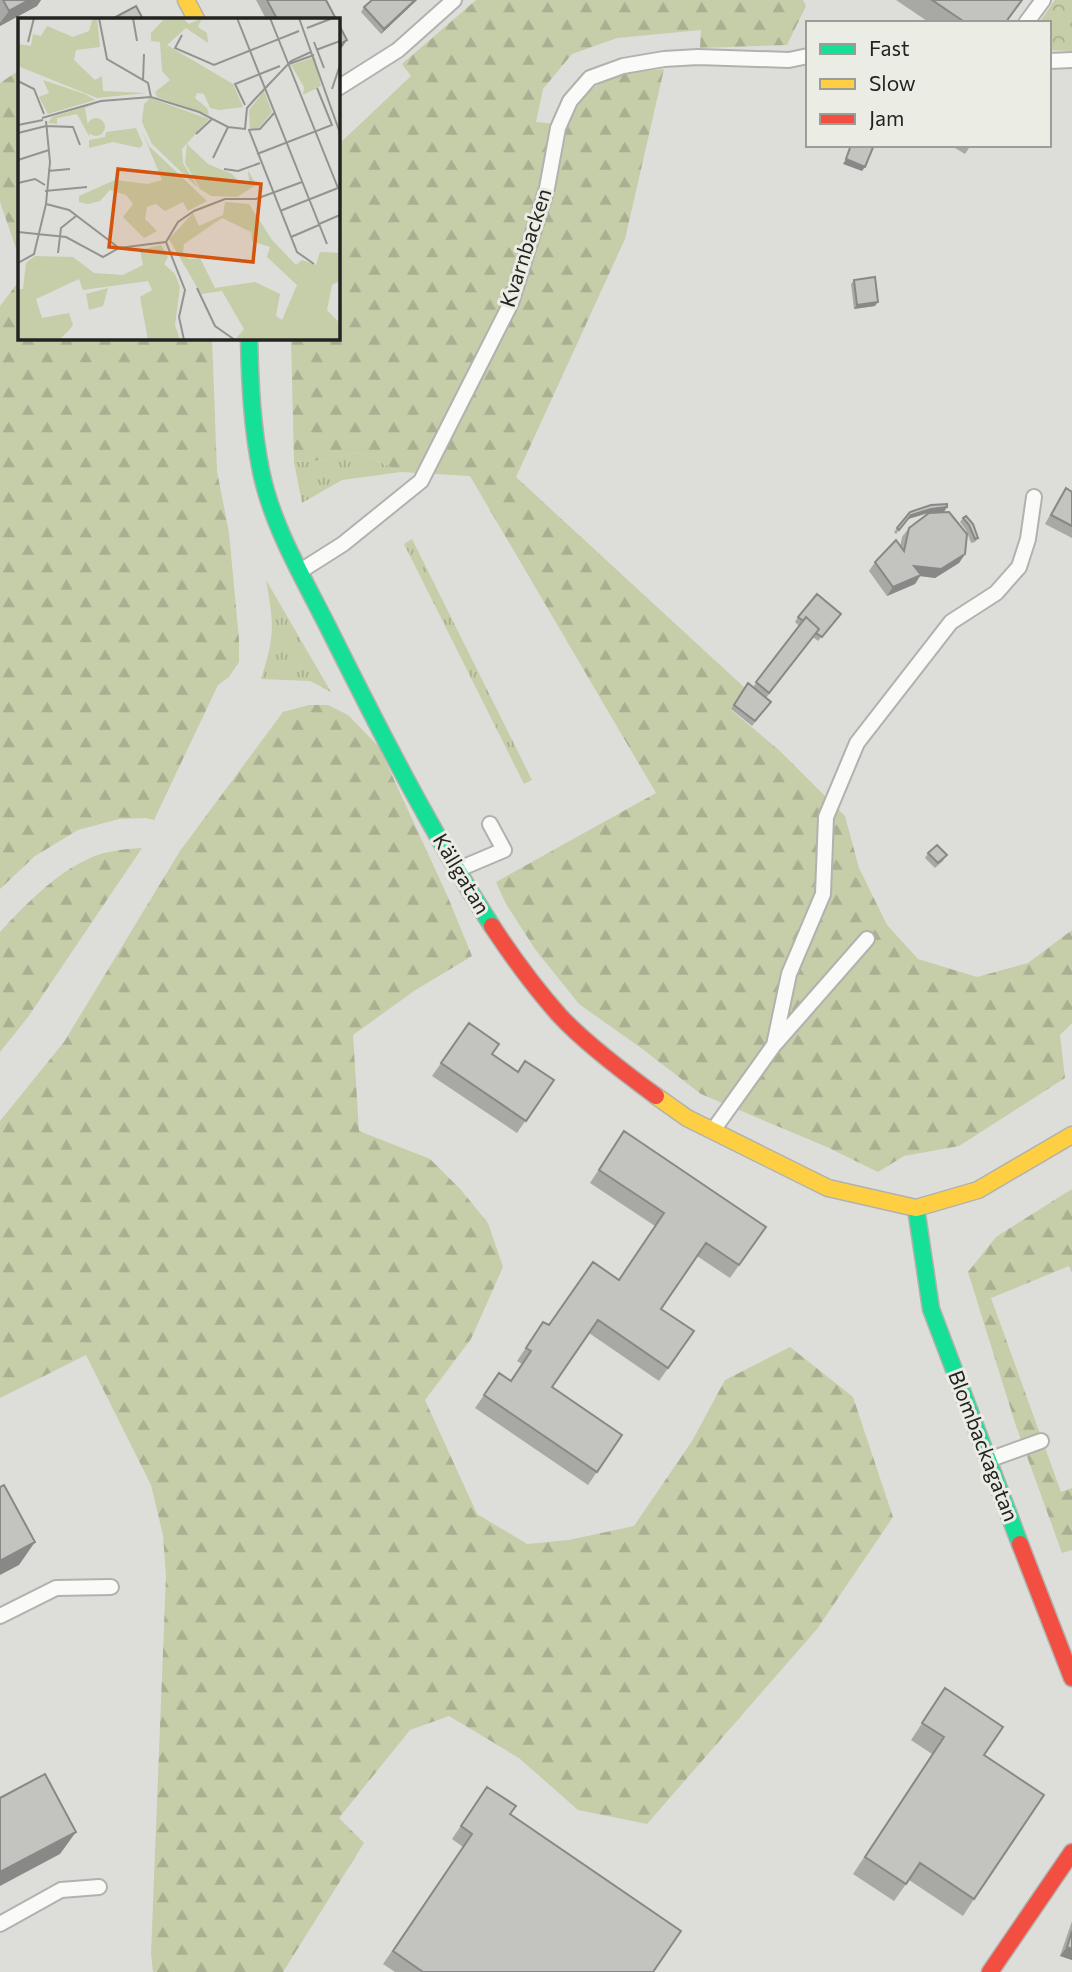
<svg xmlns="http://www.w3.org/2000/svg" width="1072" height="1972" font-family="Commissioner,sans-serif">
  <style>
    .grass { fill: url(#grass-tufts) }
    .forest { fill: url(#forest-firs) }
    .park { fill: url(#park-crowns) }
    .lines { fill: none; stroke-linecap: round; stroke-linejoin: round }
    .lane-casing { stroke: #b1b2ae; stroke-width: 18 }
    .fast-casing { stroke: #b1b2ae; stroke-width: 19 }
    .slow-casing { stroke: #b1b2ae; stroke-width: 19 }
    .jam-casing { stroke: #b1b2ae; stroke-width: 19 }
    .lane { stroke: #fafaf9; stroke-width: 14 }
    .fast { stroke: #16e098; stroke-width: 16 }
    .slow { stroke: #ffcf43; stroke-width: 16 }
    .jam { stroke: #f24e42; stroke-width: 16 }
    .wall { fill: #a8a9a5 }
    .shaded-wall { fill: #888986 }
    .building { fill: #c3c4c0; stroke: #888986; stroke-width: 2 }
    .labels { text-anchor: middle; stroke-width: 6; stroke-linejoin: round; paint-order: stroke }
    .street-label { font-size: 21px; fill: #232421; stroke: #ebede4 }
    .inset-road { fill: none; stroke: #93948f; stroke-width: 2 }
    .view { fill: #d4540e; fill-opacity: 0.15; stroke: #d4540e; stroke-width: 3.5 }
    .inset-edge { fill: none; stroke: #232421; stroke-width: 3.5 }
  </style>
  <defs>
    <pattern id="grass-tufts" width="24" height="20" patternUnits="userSpaceOnUse" patternTransform="scale(1.75)"><rect width="24" height="20" fill="#c5cda9"/><path d="M3 7l-1-3M5 7V3M7 7l1-3M15 17l-1-3M17 17v-4M19 17l1-3" fill="none" stroke="#a9b091"/></pattern>
    <pattern id="forest-firs" width="22" height="20" patternUnits="userSpaceOnUse" patternTransform="scale(1.75)"><rect width="22" height="20" fill="#c5cda9"/><path d="M5 1l3.5 6h-7zM16 11l3.5 6h-7z" fill="#a9b091"/></pattern>
    <pattern id="park-crowns" width="20" height="18" patternUnits="userSpaceOnUse" patternTransform="scale(1.75)"><rect width="20" height="18" fill="#c5cda9"/><path d="M2 6a3 3 0 1 1 6 0M12 15a3 3 0 1 1 6 0" fill="none" stroke="#a9b091"/></pattern>
  </defs>
  <rect width="100%" height="100%" fill="#ddded9"/>
  <path class="grass" d="M359 452 401 472 342 480 302 503 294 462 326 460Z
    M412 539 532 780 524 784 404 544Z
    M266 580 331 692 310 681 261 679C275 636 274 624 266 580Z"/>
  <path class="forest" d="M476 0H803L806 6 787 45 700 48 701 30 617 38 572 54 543 89 536 122 567 125C592 76 612 74 664 69L625 239 516 477 745 688 731 710 780 751 845 816 859 868 887 925 918 959 977 977 1028 963 1072 930V1023L1060 1035 1065 1078 959 1146 904 1156 878 1172 827 1147 701 1094 641 1048 579 1004 535 949 506 904 496 882 656 793 470 476 401 472 359 452 326 460 294 462 291 338H338V145L411 76 402 64Z
    M18 71 19 72V257L0 202V83Z
    M19 281V338H212L217 471 229 533 239 639V662L229 677 218 685 154 820 146 818 119 819 78 830 35 856 0 889V306Z
    M309 705H328L348 715 379 747 447 895 472 956 414 991 353 1035 359 1131 430 1159 461 1190 488 1223 503 1267 471 1339 425 1400 477 1514 527 1544 569 1540 634 1526 692 1441 725 1380 790 1347 853 1397 893 1517 817 1629 647 1824 578 1810 519 1758 449 1716 410 1730 339 1818 364 1843 283 1972H153L151 1954 166 1576 163 1535 151 1485 86 1355 0 1398V1121L64 1042 180 851 283 712Z
    M142 848 28 1017 0 1052V932C25 905 54 875 88 859 104 851 125 849 142 848Z
    M1072 1189V1273L1069 1266 991 1298 1061 1492 1072 1488V1550L1062 1553 1016 1426 968 1272 996 1237Z"/>
  <path class="park" d="M1055 0H1072V51L1049 50V23H1039Z"/>
  <g class="lines">
    <defs>
      <path id="lane" d="M1026 23 1043 0
        M1049 61 1072 60
        M338 88 398 50 454 0
        M302 570 343 544 421 481 511 303 547 188 558 128 570 101 590 78 623 66 664 59 698 57 789 60 808 56
        M459 869 504 850 490 824
        M775 1044 867 939
        M714 1129 774 1045 789 974 823 894 826 817 857 743 951 622 996 593 1019 567 1028 539 1034 497
        M991 1459 1041 1441
        M0 1616 56 1588 111 1587
        M0 1924 61 1890 99 1887"/>
      <path id="fast" d="M249 338C250 382 252 427 261 471 272 526 303 577 328 627 379 729 430 830 492 926
        M916 1208 931 1309 1020 1544"/>
      <path id="slow" d="M186 0 196 19
        M656 1096 687 1118 828 1188 916 1208 978 1190 1072 1135"/>
      <path id="jam" d="M492 926C513 958 535 988 560 1016 585 1043 626 1074 656 1096
        M1020 1544 1072 1678
        M990 1972 1072 1852"/>
    </defs>
    <use href="#lane" class="lane-casing"/>
    <use href="#fast" class="fast-casing"/>
    <use href="#slow" class="slow-casing"/>
    <use href="#jam" class="jam-casing"/>
    <use href="#lane" class="lane"/>
    <use href="#fast" class="fast"/>
    <use href="#slow" class="slow"/>
    <use href="#jam" class="jam"/>
  </g>
  <path class="wall" d="M0 0H41L37 6 0 26Z
    M256 0H326L336 19H266Z
    M417 0 381 34 361 12 364 7Z
    M896 0H1023L1006 23H930Z
    M950 145H971L965 154Z
    M854 280 875 306 854 309 851 284Z
    M1066 488 1072 492V538L1045 524 1060 497Z
    M910 512H944L965 554 959 563 935 578 920 576 915 584 887 596 869 571 875 562 900 547 902 537 909 528 928 513 908 519 896 534 894 532Z
    M963 518 978 538 975 542 971 543 966 530 960 522Z
    M798 617 838 618 818 641 813 637 766 698 768 706 752 726 731 709 748 683 753 687 799 626 795 622Z
    M928 853 944 860 935 868 925 858Z
    M469 1023 492 1054 517 1072 554 1080 517 1133 432 1076Z
    M624 1131 766 1227 730 1278 697 1256 661 1309 694 1331 659 1381 589 1333 552 1387 622 1435 588 1485 475 1408 499 1373 511 1381 522 1364 517 1361 543 1322 549 1325 619 1280 655 1226 590 1183Z
    M945 1688 984 1755 974 1899 963 1916 909 1880 894 1901 853 1874 932 1754 911 1740Z
    M487 1787 510 1814 653 1972H395L383 1964 463 1847 452 1839Z
    M1072 1921V1960L1060 1956Z"/>
  <path class="shaded-wall" d="M29 0H41L37 6 0 26V23L9 11Z
    M415 0H417L381 34 384 29Z
    M347 40 341 49 338 50V45Z
    M846 159 865 167 862 171 843 164Z
    M878 302 875 306 854 309 857 305Z
    M947 507 944 512 928 513 908 519 896 534 911 515 931 509Z
    M965 554 959 563 935 578 920 576 915 584 887 596 893 587 914 566Z
    M35 1542 19 1565 0 1575V1561Z
    M76 1832 60 1854 0 1886V1872Z
    M1067 1947 1072 1949V1960L1060 1956Z"/>
  <path class="building" d="M3 0H29L9 11Z
    M267 0H326L336 19H277Z
    M372 0H415L384 29 364 7Z
    M932 0H1022L1005 23H966Z
    M136 6 143 19H112Z
    M338 23 347 40 338 45Z
    M851 145H874L865 167 846 159Z
    M875 277 878 302 857 305 854 280Z
    M1066 488 1072 492V526L1051 515Z
    M947 504V507L931 509 911 515 899 530 897 528 910 512 931 505Z
    M949 512 967 534 965 554 941 569 914 566 921 575 893 587 875 562 896 540 904 551 909 528 929 513Z
    M966 516 973 524 978 538 975 539 969 525 963 518Z
    M817 594 841 614 822 637 816 633 819 629 806 617 803 621 798 617Z
    M806 617 819 629 769 693 756 682Z
    M748 683 771 702 755 721 734 705Z
    M937 845 947 855 938 863 928 853Z
    M469 1023 499 1044 492 1054 518 1072 525 1061 554 1080 526 1121 441 1063Z
    M624 1131 766 1227 739 1265 706 1243 661 1309 694 1331 668 1368 598 1320 552 1387 622 1435 597 1472 484 1395 499 1373 511 1381 531 1351 526 1348 543 1322 549 1325 593 1262 619 1280 664 1213 599 1170Z
    M4 1485 35 1542 0 1561V1487Z
    M945 1688 1003 1727 984 1755 1044 1795 974 1899 920 1863 906 1884 865 1857 944 1737 922 1723Z
    M45 1774 76 1832 0 1872V1798Z
    M487 1787 516 1806 510 1814 681 1931 653 1972H423L393 1951 472 1834 461 1826Z
    M1072 1931V1949L1067 1947Z"/>
  <g class="labels">
    <g class="street-label">
      <text transform="translate(526 248) rotate(-72)" y="7">Kvarnbacken</text>
      <text transform="translate(461 874) rotate(59)" y="7">Källgatan</text>
      <text transform="translate(983 1446) rotate(69)" y="7">Blombackagatan</text>
    </g>
  </g>
  <g transform="translate(18 18)">
    <rect width="322" height="322" fill="#ddded9"/>
    <path d="M25 62 67 76 77 82 30 96 21 79 31 75ZM246 73 254 94 240 111H232L231 92ZM137 74 189 90 191 97 139 79ZM79 85 67 90 72 120 59 96 39 100V106L30 105 34 99ZM118 110 125 126 122 130 95 124 71 130V122L87 119 88 114Z" fill="#c5cda9"/>
    <path d="M75 0H79L82 29 58 32 56 42 77 62 84 58 85 73 128 75 79 80 0 48V26L13 28 15 16 23 18 29 8 55 19 71 13ZM147 0H164L171 6 184 0 180 9 189 15 190 25 168 10 149 27 215 66 225 89 201 92 192 90 186 76 179 75 177 80 189 90 137 74 152 62 144 53 142 24 133 23V15ZM132 80 191 101 164 131 165 145 180 170 134 126 124 104 126 86ZM123 111 131 128 189 183 170 193 165 184 147 193 138 186 129 189 127 201 139 213 126 220 105 199 115 186 108 177 92 172 82 183 70 186 61 184V178L97 162 130 166 144 162ZM169 126 190 146 214 156 223 166 231 164 230 152 238 167 219 179 193 178 182 171 167 145ZM207 184 231 186 254 222 278 247 284 242 298 247 302 234 322 235V263L314 267 309 292 322 305V322H217L226 311 204 273 183 276 151 221 175 195 181 208 205 197ZM204 200 233 214V205L234 223 252 229 249 239 279 267 264 302 258 298 262 276 237 264 197 270 182 240 171 241 165 234 166 226ZM143 227 150 239 146 246 157 256 162 269 157 307 162 322H130L122 279 134 272 130 263 65 272 61 261 18 281 24 300 51 295 55 307 51 312 41 322H0V271H5L8 245 17 238 55 239 76 255 105 257 125 247 122 232ZM90 270 85 288 71 292 68 276Z" fill="#c5cda9" fill-rule="evenodd"/>
    <path d="M297 39 303 68 285 77 286 69 273 47Z" fill="#c5cda9"/>
    <path d="M69 109a9 9 0 1 1 18 0a9 9 0 1 1-18 0Z" fill="#c5cda9"/>
    <path class="inset-road" d="M81 0 89 41 130 65 133 79M115 0 119 23M219 0 309 226M252 0 320 170M281 0 322 115M289 10 315 0M164 17 157 30 196 47 281 13M10 24 16 0M296 24 306 50M298 32 322 23M271 46 296 37M125 62 126 36M0 63 16 71 26 96M314 71 322 47M227 87 217 66 262 48M24 100 83 83 133 79 181 94 210 109 227 111 229 90 237 81 273 43 293 34M28 103 32 144 28 186 51 192 101 230M0 107 25 102M230 112 242 111 257 94M231 112 279 234 296 246M0 115 28 108 55 109 62 127M178 116 194 101M239 136 314 107 299 70M195 140 210 109M0 142 31 132M206 151 220 153 242 145M30 153 52 151M0 165 17 161 27 167M27 173 69 169M262 193 320 170M301 206 322 197M0 214 48 219 85 239 101 230M273 219 301 207M148 224 160 204 176 193 207 181H238L284 164M148 224 167 272 161 299 166 322M101 230 148 224M40 235 43 210 58 198M0 245 16 236 28 186M179 270 197 308 217 322"/>
    <path class="view" d="M100 151 243 166 235 244 91 229Z"/>
    <rect width="322" height="322" class="inset-edge"/>
  </g>
  <rect x="806" y="21" width="245" height="126" fill="#ebede4" stroke="#9b9d96" stroke-width="2"/>
  <rect x="820" y="44" width="35" height="10" fill="#16e098" stroke="#9b9d96" stroke-width="2"/>
  <text x="869" y="56" font-size="21" fill="#232421">Fast</text>
  <rect x="820" y="79" width="35" height="10" fill="#ffcf43" stroke="#9b9d96" stroke-width="2"/>
  <text x="869" y="91" font-size="21" fill="#232421">Slow</text>
  <rect x="820" y="114" width="35" height="10" fill="#f24e42" stroke="#9b9d96" stroke-width="2"/>
  <text x="869" y="126" font-size="21" fill="#232421">Jam</text>
</svg>
